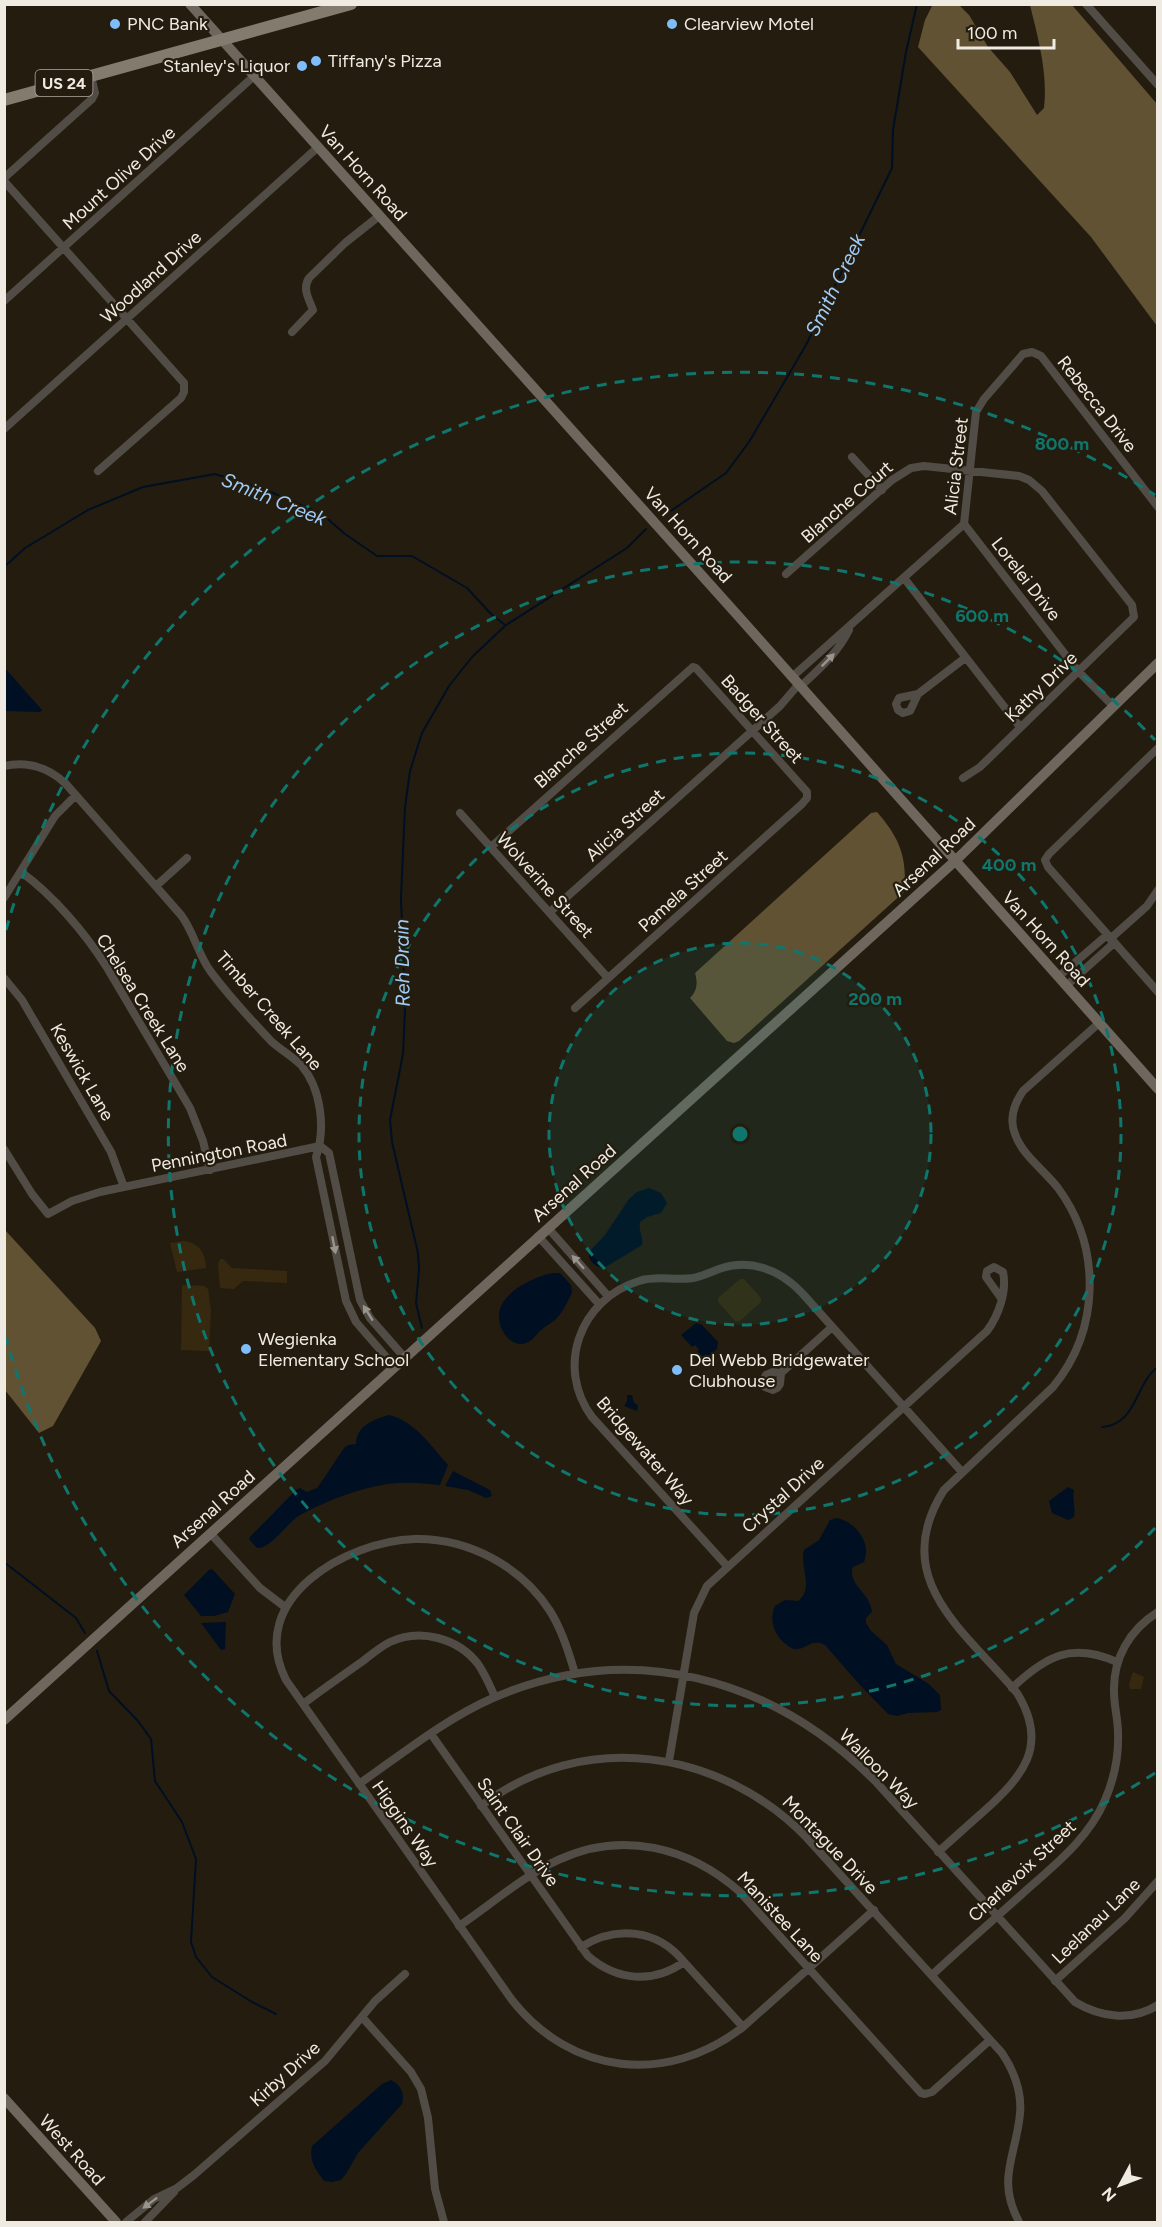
<svg xmlns="http://www.w3.org/2000/svg" width="1162" height="2227" font-family="Figtree,sans-serif">
  <style>
    .green { fill: #36290f }
    .forest { fill: #625234 }
    .water { fill: #000f22 }
    .lines { fill: none; stroke-linecap: round; stroke-linejoin: round }
    .stream { stroke: #000f22; stroke-width: 2 }
    .street { stroke: #514d46; stroke-width: 8 }
    .secondary { stroke: #6d675d; stroke-width: 10 }
    .primary { stroke: #837c6e; stroke-width: 12 }
    .oneway { fill: #99948c }
    .ring { fill: none; stroke: #0f766e; stroke-width: 3; stroke-dasharray: 10 8 }
    .poi-dot { fill: #7fbdfa; stroke: #241d0f; stroke-width: 2 }
    .labels { text-anchor: middle; stroke-width: 4.5; stroke-linejoin: round; paint-order: stroke }
    .shield { fill: #241d0f; stroke: #b3ada3; stroke-width: 1.5 }
    .shield-label { font-size: 16px; font-weight: bold; fill: #f0ebe2 }
    .poi-label { font-size: 18px; fill: #f0ebe2; stroke: #241d0f; text-anchor: start }
    .street-label { font-size: 18px; fill: #f0ebe2; stroke: #241d0f }
    .water-label { font-size: 20px; font-style: italic; fill: #9fccf9; stroke: #241d0f }
    .centre { fill: #0f766e; stroke: #241d0f; stroke-width: 3 }
    .ring-label { font-size: 18px; text-anchor: middle; font-weight: bold; fill: #0f766e; stroke: #241d0f; stroke-width: 4.5; stroke-linejoin: round; paint-order: stroke }
  </style>
  <rect width="100%" height="100%" fill="#241d0f"/>
  <path class="green" d="M183 1241C198 1242 206 1253 206 1268L177 1272 170 1243Z
    M220 1259H223L232 1268 287 1271V1283L243 1281 234 1289 220 1288 218 1264Z
    M740 1279H744L761 1298V1302L740 1321 736 1322 718 1302V1298Z
    M182 1285 204 1286 208 1289 211 1311 209 1351 181 1350Z
    M1133 1672 1144 1677 1141 1689H1130L1129 1684Z"/>
  <path class="forest" d="M933 4 959 5 969 15 988 47 1010 72 1037 115 1044 108C1048 73 1038 38 1030 5H1072L1157 104V326L1091 237 918 47 925 20Z
    M877 812C899 837 908 858 904 892L739 1041 734 1043 727 1041 690 998C697 991 698 983 695 973L871 813Z
    M5 1230 95 1328 101 1341 53 1426 39 1433 5 1390Z"/>
  <path class="water" d="M4 667 42 710 40 712 5 711Z
    M649 1188 661 1193 667 1203 661 1213 647 1217 640 1222C638 1231 644 1238 642 1245L604 1268C595 1267 588 1261 589 1252L605 1235 629 1199 637 1192Z
    M552 1273H560L571 1285 572 1293C567 1302 563 1313 555 1320 550 1324 544 1327 540 1331 535 1336 532 1341 526 1343 508 1349 495 1324 500 1309 506 1290 534 1277 552 1273Z
    M696 1323 702 1325 718 1342 717 1349 704 1361 697 1352 699 1350 695 1345 692 1347 681 1335Z
    M627 1395H632L634 1403 638 1405 637 1411 624 1406 627 1401Z
    M389 1415C415 1421 431 1446 448 1465L440 1485C427 1484 415 1482 402 1483 371 1483 328 1500 300 1515 287 1523 271 1549 257 1548L249 1539 250 1537 296 1490 300 1488 307 1492 317 1488 320 1484 344 1448 348 1445 356 1444C356 1426 374 1419 389 1415Z
    M453 1471 490 1490 492 1496 486 1498 468 1490 445 1486Z
    M1068 1487 1074 1490C1072 1500 1076 1508 1074 1517L1068 1520 1052 1513 1049 1501Z
    M837 1518C856 1522 872 1543 864 1562L853 1567C847 1585 870 1592 872 1612L866 1618V1623L871 1631 887 1645 896 1664 929 1684 940 1695 941 1710 937 1712 908 1713 897 1716 888 1714 859 1684 825 1645C812 1637 807 1650 794 1649 778 1642 767 1623 775 1606L785 1600 798 1601C815 1588 799 1567 804 1550L819 1540 830 1520Z
    M212 1569 235 1594 228 1612 214 1616H201L184 1595 209 1570Z
    M226 1622 225 1649 221 1650 201 1623Z
    M391 2080C401 2085 405 2094 402 2104L358 2153 346 2174 341 2180 332 2182 324 2181C315 2169 309 2161 312 2146L382 2084Z"/>
  <g class="lines">
    <path class="stream" d="M662 517 726 473 749 442 806 345 892 168 893 130 906 52 917 4
      M4 567 25 548 88 510 143 487 215 474 266 490 322 514 345 534 377 556H412L467 588 491 614 505 625
      M422 1328 416 1303 419 1270 418 1253 392 1142 390 1120 403 1054 405 1009 401 897 405 807 410 771 422 733 449 686 472 657 506 625 627 548 646 529
      M1102 1427C1137 1425 1135 1383 1158 1367
      M4 1562 76 1618 85 1633
      M97 1651 109 1691 138 1721 151 1739 155 1781 182 1822 196 1859 191 1942 196 1957 212 1977 252 2002 276 2014"/>
    <path class="street" d="M1086 4 1158 85
      M4 178 92 99 95 93 91 76
      M4 181 184 383V392L181 398 98 471
      M4 301 253 77
      M292 332 313 310C309 299 302 289 309 278L345 243 379 216
      M4 429 317 148
      M852 457 882 490
      M964 524 1078 671 1113 706
      M786 574 892 480 911 468 924 466 1019 476 1029 480 1042 491 1132 605 1134 617 980 767 963 778
      M904 578 1020 727
      M792 677 964 524 976 412 984 399 1023 354 1032 352 1041 356 1158 507
      M800 687C819 669 837 654 849 630
      M918 694 910 711 903 713 898 710 896 704 899 698 918 694 965 658
      M1158 748 1049 854 1045 860 1048 867 1158 992
      M4 766C28 761 49 768 66 784L181 915C194 932 198 955 211 972 229 996 251 1020 272 1042 281 1050 292 1056 301 1065 321 1088 326 1128 316 1157L346 1301 356 1322 395 1367
      M460 813 608 978
      M491 847 693 667 696 668 807 792V798L802 804 575 1008
      M21 872C53 895 85 933 106 966L190 1108 203 1141 210 1170
      M156 886 187 858
      M4 898 55 816 76 795
      M550 912 780 706 798 685
      M1110 939 1147 906 1158 890
      M1058 977 1107 935
      M4 978 22 1000 111 1152 124 1187
      M1066 986 1114 943
      M320 1146 329 1153 360 1300 370 1318 405 1358
      M4 1149 32 1194 48 1214 72 1201 100 1192 320 1146
      M548 1228 608 1296
      M538 1236 599 1304
      M781 1373 780 1384 777 1388 773 1390 765 1387 763 1380 766 1375 773 1372 781 1373 832 1327
      M211 1534 260 1588 285 1607
      M727 1566 592 1417C555 1367 580 1299 639 1281 657 1275 675 1281 693 1278 703 1276 711 1272 719 1269 751 1258 780 1270 802 1293L962 1472
      M575 1674C569 1652 562 1630 550 1611 521 1566 468 1538 415 1539 346 1541 245 1599 286 1680L512 2000C571 2075 667 2086 743 2027L874 1910
      M1012 1688C1046 1656 1071 1642 1117 1662
      M303 1704C323 1689 343 1675 363 1661 372 1654 380 1647 390 1642 420 1628 458 1638 478 1664 485 1674 490 1686 495 1697
      M431 1734 588 1956C617 1981 653 1984 684 1962L743 2027
      M669 1761 694 1613 707 1586 987 1331C999 1315 1007 1291 1003 1272L994 1267 987 1271 986 1277 1001 1298
      M359 1784C402 1754 445 1719 493 1698 632 1638 774 1678 877 1783L1075 2002C1100 2017 1131 2022 1158 2005
      M481 1806C583 1728 721 1749 807 1838L1002 2053C1014 2071 1022 2092 1020 2114 1016 2156 996 2179 1019 2222
      M938 1852C953 1839 968 1825 983 1812 1022 1777 1050 1746 1017 1693 966 1632 887 1579 944 1490L1053 1387C1100 1330 1102 1248 1058 1188 1044 1170 1022 1155 1015 1134 1009 1119 1014 1104 1023 1091L1099 1023
      M459 1926C490 1905 525 1875 558 1860 622 1830 689 1847 740 1892L921 2093 925 2094 932 2092 990 2040
      M581 1947C616 1925 658 1929 684 1962
      M932 1975C961 1948 991 1922 1021 1895 1052 1867 1088 1840 1105 1800 1114 1779 1119 1756 1118 1733 1118 1719 1114 1706 1114 1692 1113 1659 1129 1630 1158 1612
      M1055 1981 1125 1918 1158 1881
      M362 2017 411 2072 421 2089 428 2118 435 2189 444 2222
      M126 2222 154 2199 177 2188 194 2175 325 2061 375 2001 405 1974
      M145 2222 174 2192"/>
    <path class="secondary" d="M190 4 740 618 1158 1089
      M4 1720 955 861 1158 663
      M4 2098 116 2222"/>
    <path class="primary" d="M4 100 351 4"/>
  </g>
  <defs><path id="oneway-solid" d="M-6-.8H1V-3.2L6.5 0L1 3.2V.8H-6Z" transform="scale(1.5)"/></defs>
  <g class="oneway">
    <use href="#oneway-solid" transform="translate(828 660) rotate(-45)"/>
    <use href="#oneway-solid" transform="translate(334 1245) rotate(79)"/>
    <use href="#oneway-solid" transform="translate(578 1262) rotate(-132)"/>
    <use href="#oneway-solid" transform="translate(368 1313) rotate(-122)"/>
    <use href="#oneway-solid" transform="translate(150 2203) rotate(143)"/>
  </g>
  <circle cx="740" cy="1134" r="191" fill="#0f766e" fill-opacity=".12"/>
  <g class="ring">
    <circle cx="740" cy="1134" r="191"/>
    <circle cx="740" cy="1134" r="381"/>
    <path d="M1155 1528A572 572 0 1 1 1155 740"/>
    <path d="M1155 1773A762 762 0 0 1 6 1338M6 930A762 762 0 0 1 1155 495"/>
  </g>
  <g class="poi-dot">
    <circle cx="115" cy="24" r="6"/>
    <circle cx="672" cy="24" r="6"/>
    <circle cx="316" cy="61" r="6"/>
    <circle cx="302" cy="66" r="6"/>
    <circle cx="246" cy="1349" r="6"/>
    <circle cx="677" cy="1370" r="6"/>
  </g>
  <g class="labels">
    <rect class="shield" x="35.5" y="70" width="57" height="26" rx="4.5"/>
    <g class="shield-label">
      <text x="64" y="89">US 24</text>
    </g>
    <g class="poi-label">
      <text x="127" y="30">PNC Bank</text>
      <text x="684" y="30">Clearview Motel</text>
      <text x="328" y="67">Tiffany's Pizza</text>
      <text x="290" y="72" text-anchor="end">Stanley's Liquor</text>
      <text x="258" y="1345">Wegienka<tspan x="258" dy="21">Elementary School</tspan></text>
      <text x="689" y="1366">Del Webb Bridgewater<tspan x="689" dy="21">Clubhouse</tspan></text>
    </g>
    <g class="street-label">
      <text transform="translate(363 173) rotate(48)" y="6">Van Horn Road</text>
      <text transform="translate(119 178) rotate(-42)" y="6">Mount Olive Drive</text>
      <text transform="translate(151 277) rotate(-42)" y="6">Woodland Drive</text>
      <text transform="translate(1097 404) rotate(52)" y="6">Rebecca Drive</text>
      <text transform="translate(956 466) rotate(-83)" y="6">Alicia Street</text>
      <text transform="translate(847 502) rotate(-41)" y="6">Blanche Court</text>
      <text transform="translate(688 535) rotate(48)" y="6">Van Horn Road</text>
      <text transform="translate(1026 579) rotate(52)" y="6">Lorelei Drive</text>
      <text transform="translate(1041 687) rotate(-44)" y="6">Kathy Drive</text>
      <text transform="translate(762 719) rotate(48)" y="6">Badger Street</text>
      <text transform="translate(581 745) rotate(-42)" y="6">Blanche Street</text>
      <text transform="translate(625 825) rotate(-42)" y="6">Alicia Street</text>
      <text transform="translate(934 857) rotate(-43)" y="6">Arsenal Road</text>
      <text transform="translate(545 885) rotate(48)" y="6">Wolverine Street</text>
      <text transform="translate(683 891) rotate(-42)" y="6">Pamela Street</text>
      <text transform="translate(1046 939) rotate(48)" y="6">Van Horn Road</text>
      <text transform="translate(143 1003) rotate(58)" y="6">Chelsea Creek Lane</text>
      <text transform="translate(269 1011) rotate(49)" y="6">Timber Creek Lane</text>
      <text transform="translate(82 1072) rotate(60)" y="6">Keswick Lane</text>
      <text transform="translate(219 1153) rotate(-11)" y="6">Pennington Road</text>
      <text transform="translate(574 1183) rotate(-42)" y="6">Arsenal Road</text>
      <text transform="translate(645 1451) rotate(49)" y="6">Bridgewater Way</text>
      <text transform="translate(783 1495) rotate(-42)" y="6">Crystal Drive</text>
      <text transform="translate(213 1509) rotate(-42)" y="6">Arsenal Road</text>
      <text transform="translate(879 1769) rotate(45)" y="6">Walloon Way</text>
      <text transform="translate(405 1824) rotate(55)" y="6">Higgins Way</text>
      <text transform="translate(518 1832) rotate(55)" y="6">Saint Clair Drive</text>
      <text transform="translate(830 1845) rotate(46)" y="6">Montague Drive</text>
      <text transform="translate(1022 1871) rotate(-43)" y="6">Charlevoix Street</text>
      <text transform="translate(780 1917) rotate(47)" y="6">Manistee Lane</text>
      <text transform="translate(1096 1921) rotate(-44)" y="6">Leelanau Lane</text>
      <text transform="translate(285 2074) rotate(-42)" y="6">Kirby Drive</text>
      <text transform="translate(72 2150) rotate(48)" y="6">West Road</text>
    </g>
    <g class="water-label">
      <text transform="translate(835 285) rotate(-64)" y="7">Smith Creek</text>
      <text transform="translate(274 499) rotate(22)" y="7">Smith Creek</text>
      <text transform="translate(402 963) rotate(-91)" y="7">Reh Drain</text>
    </g>
  </g>
  <circle cx="740" cy="1134" r="9" class="centre"/>
  <g class="ring-label">
    <text x="1062" y="450">800 m</text>
    <text x="982" y="622">600 m</text>
    <text x="1009" y="871">400 m</text>
    <text x="875" y="1005">200 m</text>
  </g>
  <rect width="1162" height="2227" fill="none" stroke="#f0ebe2" stroke-width="12"/>
  <g transform="translate(1120 2185) rotate(229)" stroke="#241d0f" stroke-width="4.5" paint-order="stroke">
  <path d="M0-4.5L10 22L0 15L-10 22Z" fill="#f0ebe2"/>
  <text y="-9" font-size="16" font-weight="bold" text-anchor="middle" fill="#f0ebe2">N</text>
  </g>
  <path d="M958 39v9h96v-9" fill="none" stroke="#f0ebe2" stroke-width="3"/>
  <text x="967" y="39" font-size="18" fill="#f0ebe2" stroke="#241d0f" stroke-width="4.5" paint-order="stroke">100 m</text>
</svg>
